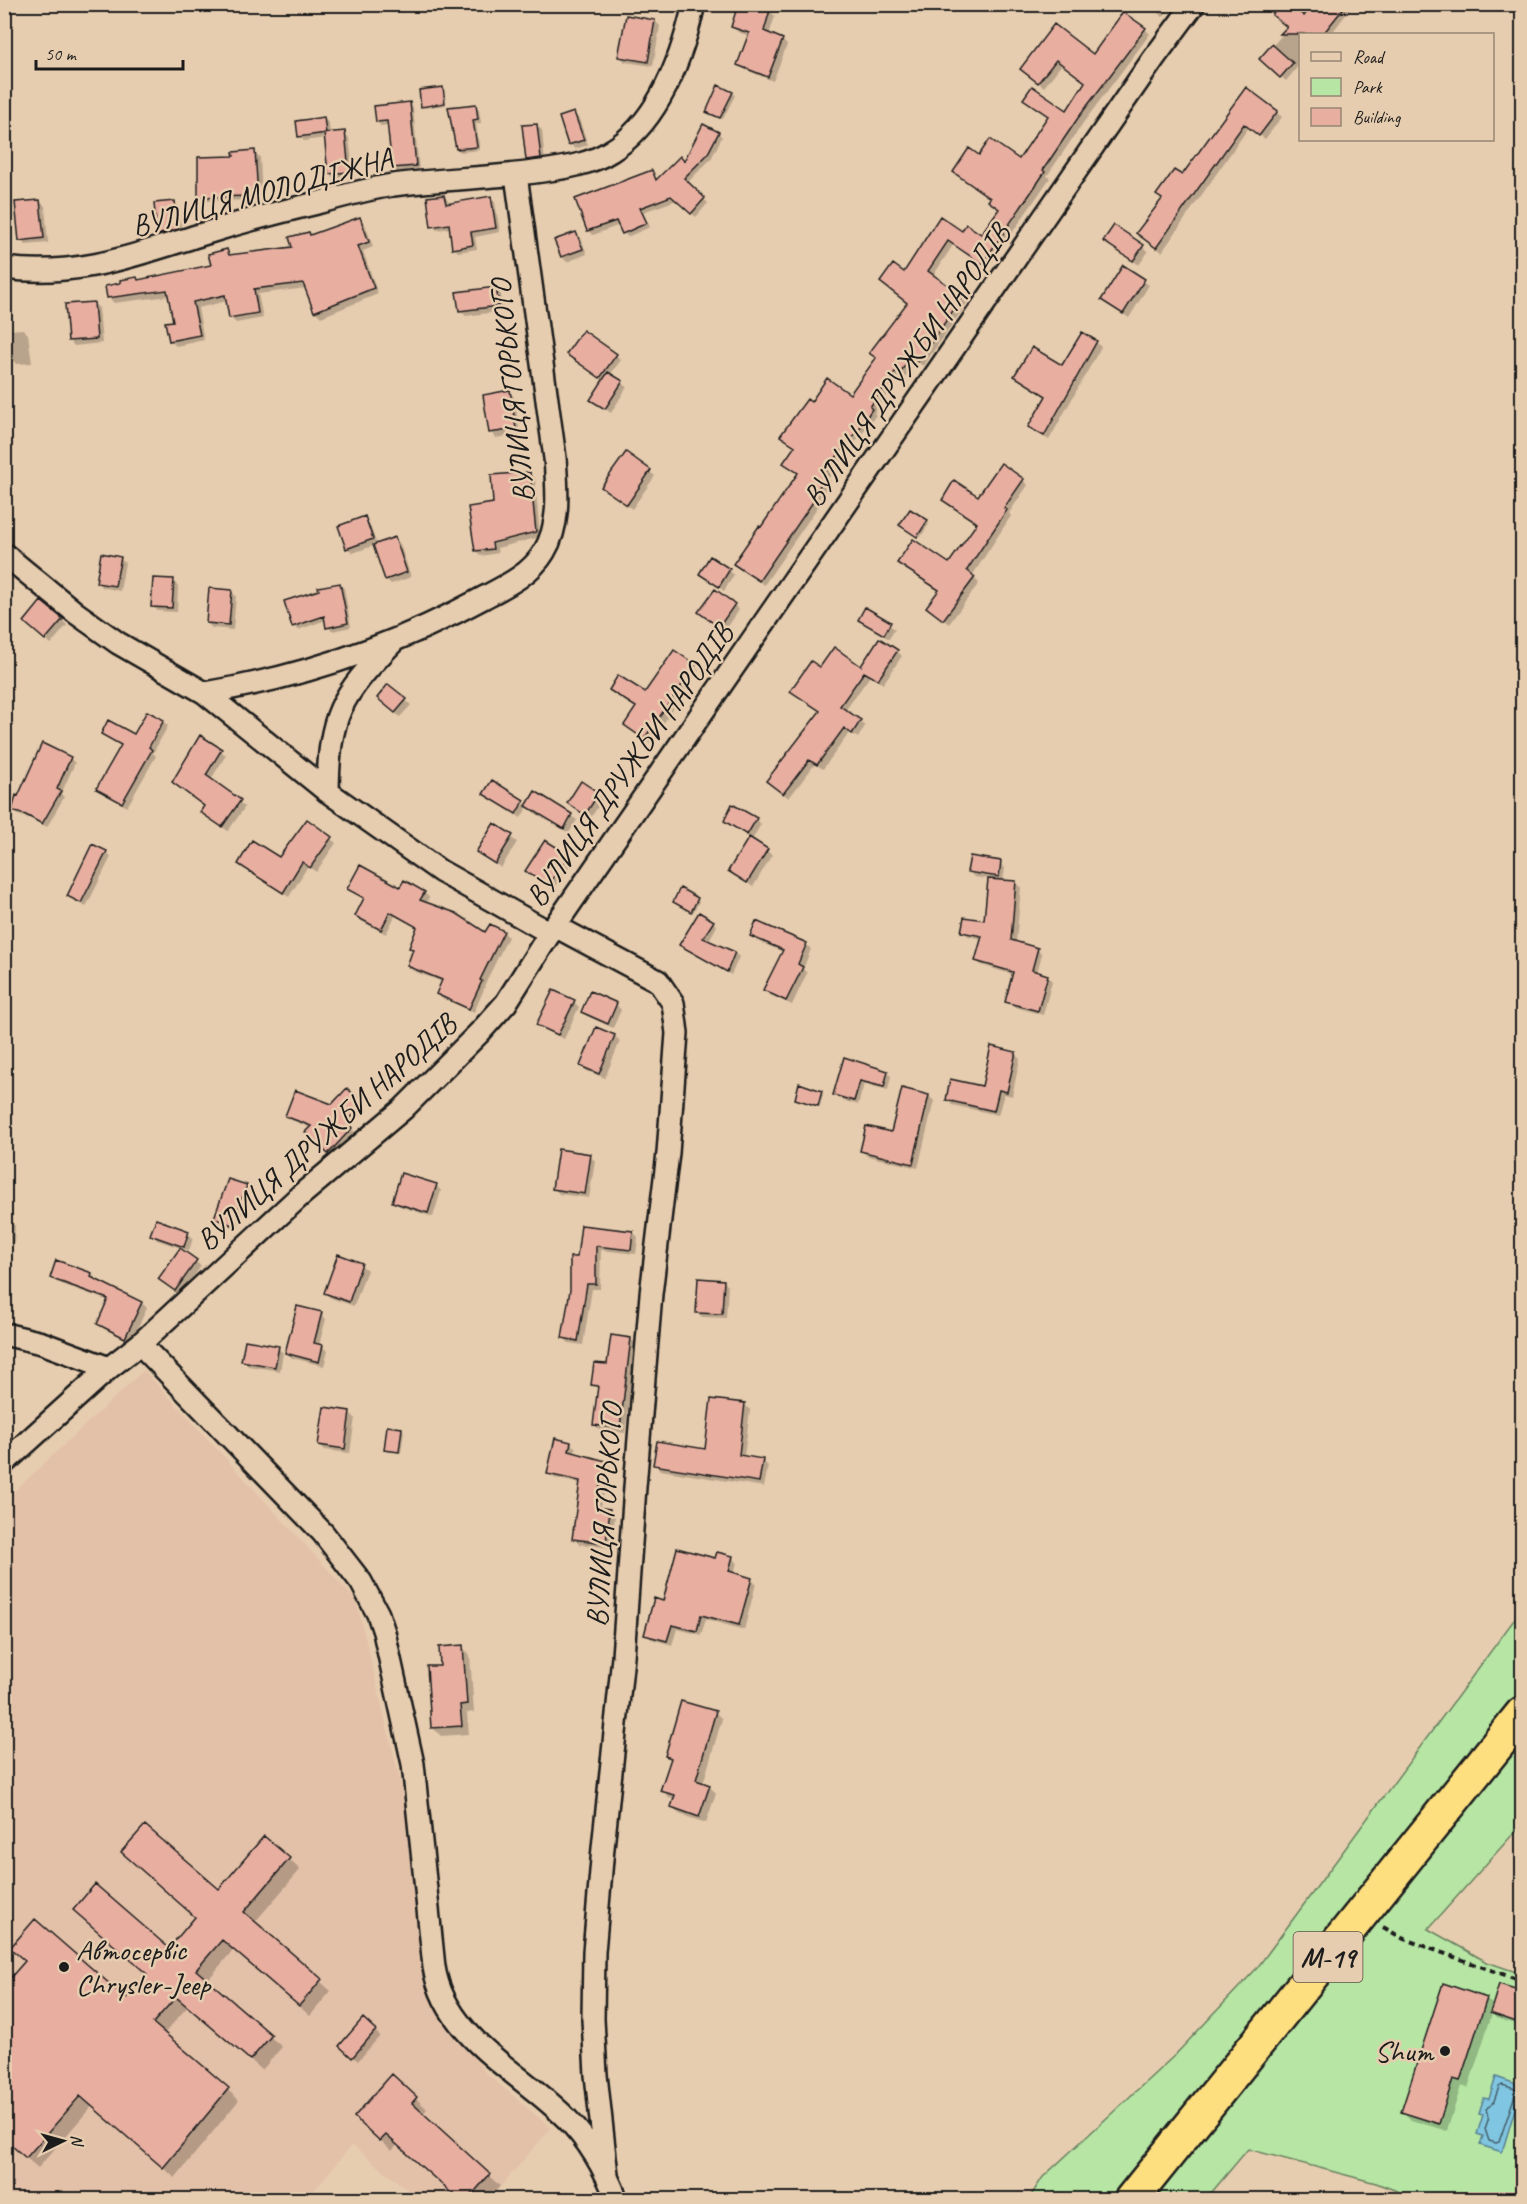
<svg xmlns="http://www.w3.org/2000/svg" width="1527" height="2204" font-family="Caveat,sans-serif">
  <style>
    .built { fill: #e3c1a8 }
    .green { fill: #b6e5a4; stroke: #698060; stroke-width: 1.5 }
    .water { fill: #80c5e1; stroke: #588192; stroke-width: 1.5 }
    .shadow { fill: #0003 }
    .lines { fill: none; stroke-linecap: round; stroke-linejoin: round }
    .shore { stroke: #44606b; stroke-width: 1.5 }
    .building { fill: #e8afa1; stroke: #1c1c1c; stroke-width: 1.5 }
    .street-casing { stroke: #1c1c1c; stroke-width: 26 }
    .highway-casing { stroke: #1c1c1c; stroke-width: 38 }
    .path { stroke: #1c1c1c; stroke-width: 4; stroke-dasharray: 6 4.5; stroke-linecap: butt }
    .street { stroke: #e7cdaf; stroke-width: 21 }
    .highway { stroke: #fedf80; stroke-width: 33 }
    .poi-dot { fill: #1c1c1c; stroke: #e7cdaf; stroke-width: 2 }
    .labels { text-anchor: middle; stroke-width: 5; stroke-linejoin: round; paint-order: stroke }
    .shield { fill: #e7cdaf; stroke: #595148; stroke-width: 1.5 }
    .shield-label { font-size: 28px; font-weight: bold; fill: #1c1c1c }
    .street-label { font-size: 30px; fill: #1c1c1c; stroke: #e7cdaf }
    .poi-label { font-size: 30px; fill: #1c1c1c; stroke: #e7cdaf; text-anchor: start }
  </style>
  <rect width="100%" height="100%" fill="#e7cdaf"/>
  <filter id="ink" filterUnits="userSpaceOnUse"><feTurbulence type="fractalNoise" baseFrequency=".0167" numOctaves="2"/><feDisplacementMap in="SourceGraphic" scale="12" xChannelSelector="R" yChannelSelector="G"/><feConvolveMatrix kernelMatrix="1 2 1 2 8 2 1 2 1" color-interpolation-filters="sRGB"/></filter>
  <g filter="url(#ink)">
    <path class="built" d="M144 1370 356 1600 401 1784 430 1998 485 2072 551 2128 490 2199H419L352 2145 307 2199 177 2200 173 2196 170 2200H5V1500Z"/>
    <path class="green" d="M1522 1609V1824L1428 1929 1487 1962 1522 1974V2199H1418L1376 2183 1248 2149 1206 2199 1028 2200 1043 2177 1176 2054 1257 1968Z"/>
    <path class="water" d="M1496 2077 1522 2086 1502 2152 1480 2145 1483 2136 1477 2134 1483 2115 1479 2114 1484 2098 1489 2099Z"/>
    <path class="shadow" d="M1151 4H1173L1163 17 1152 8Z
      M1315 4H1354L1331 34H1300V64L1286 81 1261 59 1288 28 1304 18Z
      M770 11 775 16 769 35 782 40 787 45 773 81 744 69 739 64 750 36 738 32 732 27Z
      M655 21 660 26 653 66 625 62 620 56Z
      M1054 26 1093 56 1145 29 1150 34 1083 123 1047 176 1050 178 988 268 953 245 933 276 967 303 923 366 917 361 905 378 901 376 874 413 876 415 828 479 831 481 816 503 819 505 764 585 735 564 762 530 799 474 790 468 796 447 787 441 812 404 851 396 877 359 908 304 882 282 904 274 941 218 962 233 982 236 1000 210 990 201 991 199 954 172 979 157 1019 161 1049 117 1031 104 1067 112 1086 83 1062 64 1044 87 1027 74Z
      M719 87 735 95 723 119 710 114Z
      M442 88 446 105 424 108 422 106Z
      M1246 89 1282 117 1265 139 1249 127 1162 252 1143 238 1182 177Z
      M409 103 413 107 419 170 397 172 393 167 389 125 381 126 377 122Z
      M475 105 479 109 481 123 476 124 480 150 461 152 457 149Z
      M574 114 579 119 588 145 575 149 570 144Z
      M324 118 329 124 330 134 344 132 349 138 354 177 335 179 330 174 326 138 304 141 299 136Z
      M536 125 542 130 545 163 533 165 527 159Z
      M718 133 722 137 711 159 687 183 708 203 696 217 677 200 643 212 650 227 627 237 620 225 593 235 588 231 652 172 658 181 685 163Z
      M254 152 260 157 262 200 205 201 200 196 235 158Z
      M444 196 448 201 449 205 490 198 495 202 500 232 475 237 477 249 458 252 454 248 451 228 437 230 432 226Z
      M40 201 45 206 48 243 26 245 20 240Z
      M174 203 180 208 182 234 163 239 158 234Z
      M360 219 365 224 373 247 363 251 378 294 321 317 315 311 306 288 258 294 263 318 236 323 231 318 227 301 198 308 204 340 176 346 170 340 175 322 169 296 114 303 109 298 139 281 212 267 227 251 232 256 294 248 311 236Z
      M576 233 581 238 587 254 567 262 562 257Z
      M1110 245 1143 247 1148 252 1139 265Z
      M1124 267 1149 285 1129 318 1103 300Z
      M496 289 501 294 503 311 466 316 460 311Z
      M93 303 99 308 102 343 74 346 69 340Z
      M4 309 9 313 5 337H4Z
      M23 329 28 334 32 363 17 364 11 359 9 330Z
      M1096 342 1101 347 1049 440 1035 432 1030 427 1047 397 1016 376 1063 367Z
      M568 354 616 355 621 360 610 375 627 387 611 413 592 400 604 381Z
      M509 392 514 397 520 434 496 438 491 432Z
      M626 454 655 476 632 509 603 487Z
      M529 473 535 478 540 537 497 548 498 553 481 556 476 551 495 504Z
      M1023 480 1028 485 1009 513 1011 516 972 576 979 583 949 624 933 612 940 591 904 568 950 565 978 524 944 499 978 498Z
      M364 518 369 523 377 545 395 539 400 544 411 577 391 584 386 579 375 545 353 553 348 548Z
      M927 522 929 524 920 538 903 527Z
      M120 558 125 563 120 591 102 587 97 582Z
      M729 570 734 575 724 591 701 574Z
      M173 581 178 586 177 612 158 611 152 606Z
      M339 584 344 588 351 627 332 631 328 627 326 620 298 630 293 626Z
      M231 591 236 596 233 630 212 628 207 623Z
      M734 605 739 610 725 631 700 612Z
      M866 609 895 629 889 639 859 620Z
      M62 620 67 625 51 644 31 627Z
      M897 651 902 656 883 684 870 676 845 711 865 726 858 738 850 732 823 769 815 764 789 798 772 786 768 781 821 712 792 691 821 670 861 668Z
      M695 667 699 671 650 743 625 725 637 708 611 690 645 694Z
      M405 700 411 705 400 717 384 703Z
      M163 721 168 726 153 753 156 756 127 807 103 793 98 788 122 746 103 734 135 736Z
      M201 737 226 755 210 781 245 807 228 831 207 816Z
      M43 745 70 758 75 763 61 794 64 797 47 827 32 819 18 815 13 810Z
      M492 782 528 806 536 793 577 820 569 833 528 806 521 818 485 794Z
      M581 783 603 799 590 819 568 803Z
      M756 819 761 824 752 840 772 855 753 887 730 871 750 837 725 821Z
      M307 821 336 843 316 872 308 866 289 897 239 864 279 859Z
      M494 825 517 842 501 868 478 852Z
      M106 852 111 857 86 907 74 900 69 895Z
      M568 856 573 861 553 890 526 871Z
      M1000 863 1005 868 1003 881 1016 882 1021 887 1016 943 1037 949 1042 954 1037 973 1047 976 1052 981 1043 1015 1012 1006 1007 1001 1014 975 981 965 976 961 982 939 968 936 963 931 986 922 989 879 974 877 969 871Z
      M349 888 400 889 424 893 429 897 426 904 485 934 491 926 504 932 508 937 484 986 485 987 474 1012 442 998 438 993 443 982 413 971 408 966 414 951 411 947 418 928 395 916 386 934 361 921 356 916 365 900Z
      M697 899 699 901 693 913 677 903Z
      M713 922 717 926 708 942 735 953 739 957 731 975 681 944Z
      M752 936 806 944 811 949 803 969 807 973 792 1005 770 995 765 990 783 952 757 941Z
      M574 1002 579 1007 564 1039 543 1029 537 1024Z
      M616 1004 621 1010 613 1028 587 1016 582 1011Z
      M597 1029 615 1036 620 1041 605 1078 587 1071 581 1066Z
      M1015 1054 1020 1059 1012 1096 1004 1094 998 1115 952 1105 947 1100 983 1088Z
      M845 1059 887 1072 891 1076 888 1090 864 1084 858 1105 839 1099 834 1094Z
      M347 1090 367 1109 350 1128 356 1133 334 1157 307 1132 311 1128 291 1120 287 1116 332 1106Z
      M821 1092 823 1094 820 1107 796 1098Z
      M929 1096 934 1101 918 1168 867 1156 862 1151 892 1134Z
      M590 1156 595 1161 589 1198 559 1194 554 1188Z
      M436 1185 441 1191 433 1217 399 1206 394 1201Z
      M246 1187 251 1192 237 1229 221 1223 216 1218Z
      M4 1220 10 1221 15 1226 14 1244H9L5 1272Z
      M582 1227 633 1232 638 1237 636 1254 601 1250 600 1289H592L583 1345 569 1343 564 1338 579 1259Z
      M188 1233 193 1238 189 1251 157 1240 152 1234Z
      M180 1250 201 1266 181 1295 165 1284Z
      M361 1265 367 1270 354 1306 331 1298 325 1293Z
      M91 1274 96 1279V1281L142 1303 147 1308 131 1342 104 1329 98 1324 109 1301 56 1282 51 1277Z
      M723 1281 728 1286 726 1318 702 1317 697 1312Z
      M321 1314 326 1319 319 1345 328 1351 324 1366 292 1358 287 1353Z
      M631 1339 636 1344 625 1433 600 1430 595 1425 599 1390 593 1385Z
      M278 1348 283 1353 280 1371 248 1366 243 1361Z
      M745 1405 750 1410 744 1457 763 1461 768 1466 764 1487 660 1470 655 1464 706 1450Z
      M350 1413 355 1418 350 1453 325 1450 320 1444Z
      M402 1429 404 1431 401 1453 388 1451 385 1449Z
      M570 1443 576 1448 574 1454 606 1462 611 1467 600 1510 610 1511 615 1516 611 1548 579 1544 574 1538 581 1484 554 1478 549 1473Z
      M732 1557 737 1562 734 1574 751 1579 756 1584 744 1630 706 1619 701 1635 677 1629 672 1645 651 1639 646 1634 665 1603 716 1560Z
      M462 1646 470 1655 474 1712 467 1713 469 1734 441 1736 433 1728Z
      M715 1712 722 1719 703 1784 709 1786 716 1793 706 1823 679 1814 673 1807 675 1799 669 1797 662 1790 672 1760 667 1755Z
      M123 1852 219 1891 289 1859 300 1870 254 1923 331 1991 310 2016 234 1949 207 1981 282 2047 262 2070 188 2006 164 2034 239 2100 175 2178 92 2106 38 2168 4 2139 26 1962 12 1948 127 2000 197 1917Z
      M1500 1986 1522 1993V2026L1496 2018 1492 2014 1468 2088 1461 2086 1447 2131 1411 2120 1403 2112 1486 1999 1494 2006Z
      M375 2031 380 2036 358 2061 346 2051Z
      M393 2076 427 2109 422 2115 500 2186 488 2200H459L398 2144 392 2151 367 2128Z"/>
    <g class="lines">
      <path class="shore" d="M1502 2085 1515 2089 1516 2092 1499 2142 1496 2143 1489 2141 1485 2129 1489 2117 1487 2109 1494 2101 1499 2087Z"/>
    </g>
    <path class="building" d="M738 4H753L770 10 764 31 783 39 768 77 737 65 749 33 731 27Z
      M1281 4H1290L1304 16 1313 4H1347L1323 34H1280L1287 27 1272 15Z
      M1123 12 1146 28 1078 118 1043 170 1045 172 982 264 948 241 928 271 963 296 918 362 911 357 899 374 895 372 870 407 872 409 861 426 824 473 827 475 812 497 815 499 759 581 733 564 759 526 761 527 798 473 783 463 795 446 780 436 807 399 811 402 827 378 850 394 876 358 869 353 907 303 880 282 893 264 904 272 940 216 962 231 966 224 981 234 999 209 988 201 990 198 953 172 969 148 979 155 990 139 1019 159 1048 116 1023 99 1032 86 1067 110 1085 82 1056 60 1038 83 1020 69 1054 24 1093 54Z
      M626 15 655 20 648 62 618 57Z
      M1272 44 1293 63 1280 78 1259 59Z
      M718 85 733 92 720 118 706 112Z
      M443 87 445 103 421 107 419 90Z
      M1246 87 1278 111 1259 136 1244 124 1156 248 1136 233 1162 199 1156 195 1174 170 1182 175Z
      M410 102 416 166 392 168 387 121 376 122 374 106Z
      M476 104 478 119 473 120 477 147 456 149 448 107Z
      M574 112 584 140 568 145 559 117Z
      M324 117 326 133 298 137 296 121Z
      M537 124 541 158 526 160 522 125Z
      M703 124 719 132 707 155 684 178 705 198 691 214 671 196 640 208 647 223 622 234 616 221 587 231 575 199 652 170 656 180 680 156 684 161Z
      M345 131 349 172 328 174 324 133Z
      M255 150 258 196 198 197V157L234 156 233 152Z
      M444 195 446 204 491 196 496 228 471 232 473 245 452 249 449 224 431 227 427 197Z
      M40 200 44 238 19 241 15 202Z
      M175 201 178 229 157 235 154 203Z
      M360 217 369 242 358 246 374 288 314 312 303 283 254 289 258 313 229 318 225 295 193 302 200 335 169 341 165 322 173 321 167 290 107 298 105 286 120 283V280L137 277 138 280 211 265 208 254 227 249 229 255 292 247 289 237 309 232 310 235Z
      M1114 225 1144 245 1133 261 1103 241Z
      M576 232 583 249 561 257 554 240Z
      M1123 265 1145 279 1123 314 1101 300Z
      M496 287 499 306 459 311 456 292Z
      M94 302 97 339 68 341 65 304Z
      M583 330 617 354 600 378 566 354Z
      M1082 332 1097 341 1044 436 1028 427 1046 396 1014 376 1032 347 1062 365Z
      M608 372 623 381 605 409 590 400Z
      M510 390 516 429 489 433 483 395Z
      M626 452 651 470 627 505 601 487Z
      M1001 463 1024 479 1004 508 1007 510 967 570 975 577 943 620 926 607 939 590 897 563 913 539 949 563 977 523 942 500 954 480 978 496Z
      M530 472 536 532 492 543 493 549 475 551 468 507 493 503 491 475Z
      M910 509 928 520 917 537 899 525Z
      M365 516 373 539 346 549 338 526Z
      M395 537 407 572 385 580 373 545Z
      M101 553 121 557 115 586 96 583Z
      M710 556 730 569 719 587 699 574Z
      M153 578 174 579 172 608 151 607Z
      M340 583 348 623 326 628 324 616 292 627 284 601 319 590 318 587Z
      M209 588 232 590 229 625 206 623Z
      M715 589 735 604 719 627 698 612Z
      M41 601 63 619 45 640 24 622Z
      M865 607 891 622 884 635 858 620Z
      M879 638 898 650 878 680 864 672 840 706 861 720 852 734 844 728 817 765 809 760 783 794 766 781 820 711 790 691 811 661 820 667 834 647 861 666Z
      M674 650 696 665 644 739 624 725 636 707 609 690 618 675 645 692Z
      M388 684 407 699 395 713 377 698Z
      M147 711 164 720 149 747 152 750 122 803 96 789 121 745 101 734 108 720 134 734Z
      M200 735 222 749 206 775 241 800 222 827 200 812 204 806 172 782Z
      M42 743 71 757 57 789 61 791 42 824 26 815 12 811 16 795 18 796Z
      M492 780 524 800 516 814 483 794Z
      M581 781 599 793 585 815 567 803Z
      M535 791 572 814 564 829 526 806Z
      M732 804 757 818 747 835 724 821Z
      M307 819 332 837 310 868 302 862 283 893 238 864 252 840 279 857Z
      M494 823 513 835 495 864 476 852Z
      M749 837 768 849 747 883 728 871Z
      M545 840 569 855 548 886 525 871Z
      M92 844 107 851 81 903 67 896Z
      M970 856 1001 861 999 877 967 872Z
      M360 865 400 887 404 880 425 892 420 900 456 913 485 932 490 924 504 931 480 980 482 981 469 1009 436 994 442 980 407 966 413 949 409 948 417 927 390 912 381 930 355 916 364 898 347 889Z
      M988 879 1016 881 1011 940 1038 948 1032 970 1048 975 1038 1011 1005 1002 1013 972 975 961 982 936 961 932 964 917 984 920Z
      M680 888 698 898 691 912 673 902Z
      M699 912 714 921 703 938 735 952 727 972 679 945Z
      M756 921 807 943 798 964 803 967 786 1001 763 990 783 950 750 936Z
      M553 990 575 1000 558 1035 536 1025Z
      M590 991 617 1003 608 1024 581 1012Z
      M596 1027 615 1035 599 1074 580 1066Z
      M991 1046 1016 1052 1007 1092 999 1090 994 1111 946 1100 950 1079 982 1086Z
      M844 1057 888 1071 884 1087 860 1081 854 1101 833 1095Z
      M799 1083 822 1091 818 1106 795 1099Z
      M347 1088 364 1104 347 1122 352 1128 328 1154 305 1132 311 1126 285 1116 295 1090 332 1104Z
      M902 1088 929 1095 913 1164 860 1151 866 1126 891 1132Z
      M558 1149 591 1154 585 1194 552 1189Z
      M401 1173 437 1184 428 1213 392 1202Z
      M228 1179 247 1185 232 1225 214 1218Z
      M156 1219 189 1231 184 1247 150 1235Z
      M581 1225 633 1231 631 1250 596 1246V1284H587L578 1341 562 1338 570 1290V1257H577Z
      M180 1248 197 1260 175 1291 158 1279Z
      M338 1254 362 1263 349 1302 324 1293Z
      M56 1260 92 1273 91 1277 142 1302 125 1338 97 1324 108 1299 50 1278Z
      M698 1278 724 1280 722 1314 696 1313Z
      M297 1306 322 1312 314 1343 323 1345 319 1362 285 1353Z
      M611 1335 631 1338 620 1428 593 1425 598 1386 591 1385 594 1363 607 1364Z
      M245 1340 279 1346 275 1367 241 1361Z
      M711 1399 745 1403 739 1455 763 1459 759 1482 653 1465 657 1441 705 1449Z
      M324 1407 350 1411 345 1449 318 1445Z
      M387 1426 402 1428 399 1452 384 1450Z
      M555 1438 571 1442 569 1451 606 1461 595 1507 610 1509 606 1543 572 1539 580 1481 547 1474Z
      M677 1548 715 1558 717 1552 733 1556 729 1571 752 1578 739 1625 701 1615 697 1631 672 1625 667 1641 644 1635 654 1598 663 1601Z
      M463 1645 467 1704 460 1705 462 1726 431 1728 427 1666H440L439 1647Z
      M681 1701 716 1711 696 1780 710 1785 699 1817 671 1807 675 1795 660 1791 671 1758 665 1756Z
      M145 1825 219 1889 264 1836 290 1858 244 1912 322 1979 299 2006 222 1940 196 1970 272 2035 250 2060 176 1997 153 2023 229 2088 163 2168 80 2096 26 2158 4 2139V1985L25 1961 10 1948 35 1919 126 1998 147 1974 73 1910 95 1884 169 1948 195 1917 121 1852Z
      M1443 1983 1487 1998 1460 2081 1453 2079 1439 2124 1401 2112Z
      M1499 1984 1522 1991V2024L1490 2013Z
      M363 2018 376 2030 352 2058 339 2046Z
      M392 2074 417 2097 412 2103 490 2174 468 2199H458L386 2135 380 2141 354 2117Z"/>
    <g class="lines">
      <defs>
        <path id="street" d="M4 268C77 278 136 255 203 234 241 222 279 212 317 203 342 196 367 189 393 185 442 179 492 178 542 171 565 168 591 164 611 151 659 122 682 57 694 4
          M4 554 76 613 118 643 205 693 328 792 440 871 550 933
          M205 693C302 677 397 645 483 598 506 586 531 574 544 552 561 524 557 489 555 458L516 175
          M328 792C329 714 340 697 393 642
          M555 926 658 981 673 1003 677 1033 668 1153 651 1294 635 1487 623 1657 603 1848 594 1952 593 2019 596 2075 607 2175
          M4 1334 42 1343 109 1368
          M140 1344 323 1533 361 1582 378 1614 384 1632 413 1764 434 1967C445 2038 521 2072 567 2119 590 2142 605 2169 617 2200
          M4 1463 109 1368 140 1344 301 1195 403 1109 480 1032 506 1003 550 933 1154 58 1194 4"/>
        <path id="highway" d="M1131 2200 1522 1714"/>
      </defs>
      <use href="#street" class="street-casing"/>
      <use href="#highway" class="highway-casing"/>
      <path class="path" d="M1383 1927 1404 1939 1522 1981"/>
      <use href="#street" class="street"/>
      <use href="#highway" class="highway"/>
    </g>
  </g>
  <g class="poi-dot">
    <circle cx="64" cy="1967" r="6"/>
    <circle cx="1445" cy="2051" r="6"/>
  </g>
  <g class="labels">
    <rect class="shield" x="1293.5" y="1932" width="69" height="50" rx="4.5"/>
    <g class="shield-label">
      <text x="1328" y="1967">М-19</text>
    </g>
    <g class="street-label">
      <text transform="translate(262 192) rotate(-15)" y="10">ВУЛИЦЯ МОЛОДІЖНА</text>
      <text transform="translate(906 365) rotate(-55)" y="10">ВУЛИЦЯ ДРУЖБИ НАРОДІВ</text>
      <text transform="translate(512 391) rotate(-96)" y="10">ВУЛИЦЯ ГОРЬКОГО</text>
      <text transform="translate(629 765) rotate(-55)" y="10">ВУЛИЦЯ ДРУЖБИ НАРОДІВ</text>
      <text transform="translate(326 1132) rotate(-42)" y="10">ВУЛИЦЯ ДРУЖБИ НАРОДІВ</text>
      <text transform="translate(604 1515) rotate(-86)" y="10">ВУЛИЦЯ ГОРЬКОГО</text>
    </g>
    <g class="poi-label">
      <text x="76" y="1960">Автосервіс<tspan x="76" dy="34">Chrysler-Jeep</tspan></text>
      <text x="1433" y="2061" text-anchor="end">Shum</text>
    </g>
  </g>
  <rect width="1527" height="2204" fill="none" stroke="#e7cdaf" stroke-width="24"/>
  <rect x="12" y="12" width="1503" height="2180" fill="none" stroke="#1c1c1c" stroke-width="2" filter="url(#ink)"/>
  <rect x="1299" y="33" width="195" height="108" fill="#e7cdaf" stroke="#968674" stroke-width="1.5"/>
  <rect x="1311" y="52" width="30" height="9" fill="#e7cdaf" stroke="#968674" stroke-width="1.5"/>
  <text x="1353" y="63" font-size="18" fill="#1c1c1c">Road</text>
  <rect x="1311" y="78" width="30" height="18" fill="#b6e5a4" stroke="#968674" stroke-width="1.5"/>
  <text x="1353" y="93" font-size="18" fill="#1c1c1c">Park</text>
  <rect x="1311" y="108" width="30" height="18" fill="#e8afa1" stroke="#968674" stroke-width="1.5"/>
  <text x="1353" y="123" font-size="18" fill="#1c1c1c">Building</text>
  <g transform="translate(63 2141) rotate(85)" stroke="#e7cdaf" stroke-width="4.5" paint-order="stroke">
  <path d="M0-4.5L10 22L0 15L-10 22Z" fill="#1c1c1c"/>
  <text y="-9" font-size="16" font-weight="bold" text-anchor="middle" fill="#1c1c1c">N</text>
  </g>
  <path d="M36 60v9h147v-9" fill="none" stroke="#1c1c1c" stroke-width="3"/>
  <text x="45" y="60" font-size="18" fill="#1c1c1c" stroke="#e7cdaf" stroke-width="4.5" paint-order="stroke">50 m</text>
</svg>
